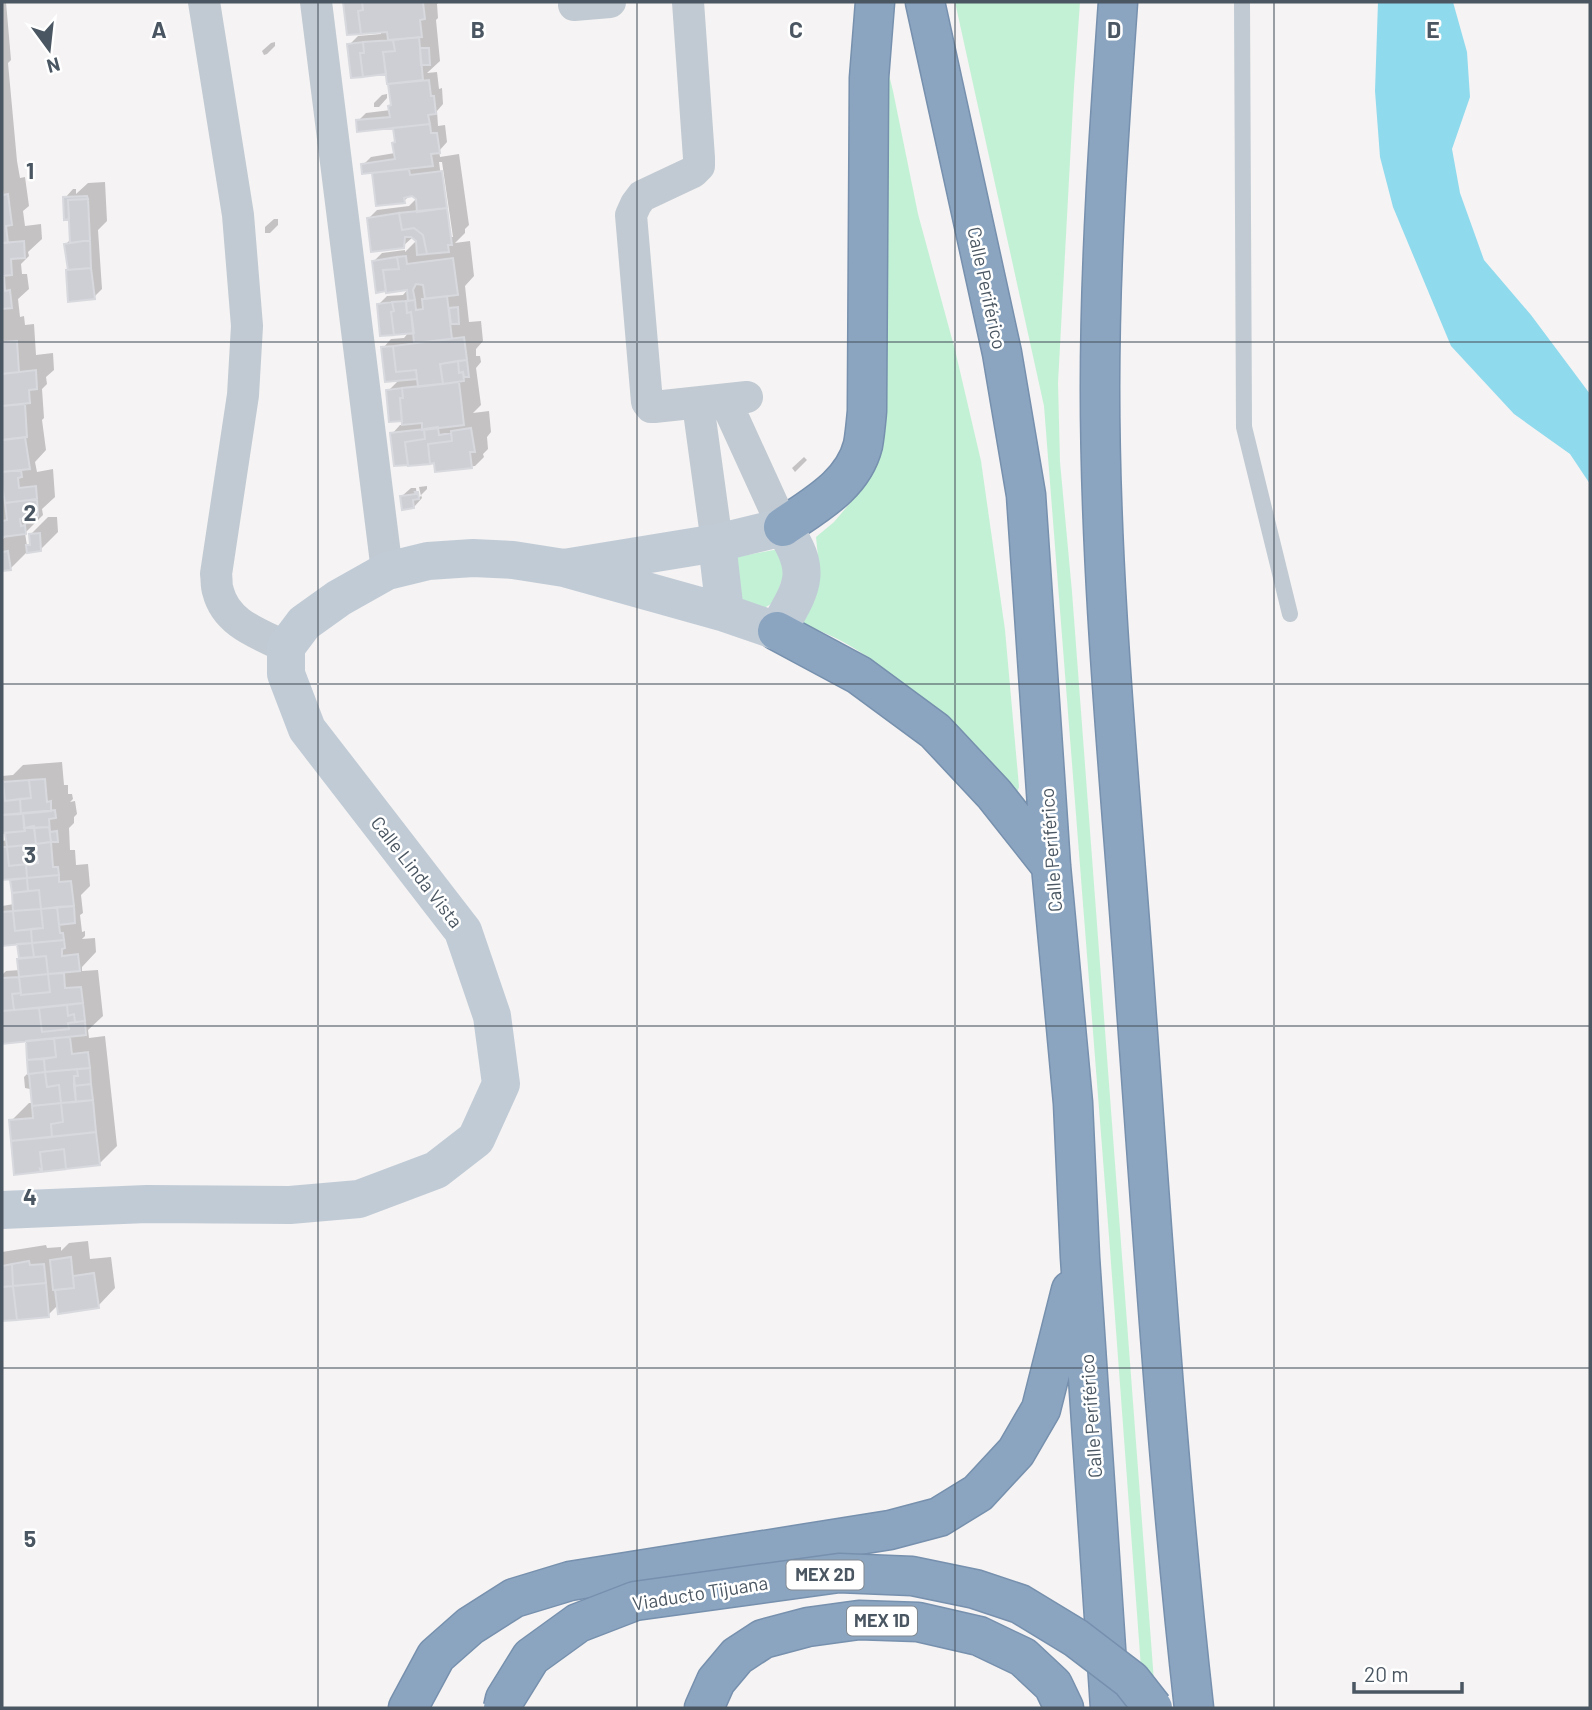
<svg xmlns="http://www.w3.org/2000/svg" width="1592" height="1710" font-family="Barlow,sans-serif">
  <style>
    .green { fill: #c3f1d5 }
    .water { fill: #90daee }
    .shadow { fill: #0003; fill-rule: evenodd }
    .building { fill: #cdcfd5; stroke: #d7d9de; stroke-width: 2 }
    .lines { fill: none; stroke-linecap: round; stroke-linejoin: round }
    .highway-casing { stroke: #7690ad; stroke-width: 41 }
    .lane { stroke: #c1cad2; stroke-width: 16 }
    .street { stroke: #c1cad2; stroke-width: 32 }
    .secondary { stroke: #c1cbd6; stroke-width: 38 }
    .highway { stroke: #8ba5c1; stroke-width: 38 }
    .highway-bridge-casing { stroke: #7690ad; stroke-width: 41; stroke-linecap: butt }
    .highway-bridge { stroke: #8ba5c1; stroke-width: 38 }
    .grid { fill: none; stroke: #4a5661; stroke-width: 2; stroke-opacity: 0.55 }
    .labels { text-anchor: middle; stroke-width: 5; stroke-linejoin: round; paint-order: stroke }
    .shield { fill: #fff; stroke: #808990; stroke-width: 2 }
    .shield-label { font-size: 18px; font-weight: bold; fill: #4a5661 }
    .street-label { font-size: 19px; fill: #4a5661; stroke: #fff }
    .grid-label { font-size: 23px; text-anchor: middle; font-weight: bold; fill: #4a5661; stroke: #fff; stroke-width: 5; stroke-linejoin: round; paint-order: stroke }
  </style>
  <rect width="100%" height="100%" fill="#f5f3f3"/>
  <path class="green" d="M955 2H1080L1074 87 1058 383 1060 462 1072 592 1156 1708H1144L1109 1236 1044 406Z
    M884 55 893 91 918 214 955 350 981 461 1005 630 1019 787 1017 793C967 742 918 689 857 650 839 638 815 629 795 620L819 567 816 537 834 522 868 482 878 447Z
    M784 548 790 557 774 602 766 607H743L731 558Z"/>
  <path class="water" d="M1378 2H1453L1467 52 1470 97 1452 149 1460 193 1484 260 1531 315 1590 394V484L1570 454 1514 414 1451 346 1393 207 1380 157 1375 91Z"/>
  <path class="shadow" d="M2 2H6L11 60 8 63 17 161 20 178 25 177 29 206 23 211 25 226 41 224 42 239 28 252 29 256 21 264 22 274H27L29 289 18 299 20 317 24 316 25 325 34 324 36 355 53 353 54 370 46 377 47 384 42 389 44 418 42 420 46 450 35 462 37 472 53 469 55 497 42 509 43 515 25 533 27 546 31 542 30 535 48 517H57L58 532 41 549 28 551 10 569 2 570V540L7 535H2Z
    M346 2H439L437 4 438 18 436 20 440 61 427 73 437 72 439 89 442 88 443 104 437 111 438 126 445 125 447 142 439 151 440 157 459 154 469 225 465 229V233L455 243 470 241 474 276 465 286 469 322 481 321 483 341 476 349V356H480L481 362 476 368 481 405 473 413 489 411 491 432 487 437 488 449 483 454 484 457 475 466 437 470 435 461 392 434 400 425H403V420L388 391 400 379 383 348 391 339 404 338 410 331 378 305 387 296 403 295 409 288 374 261 382 253 405 250V252L417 240 413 237 403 246 369 218 377 210 409 206 417 198 411 194 404 201 374 174 377 171 363 165 371 157 395 153 397 140 395 126 358 121 366 113 391 110 392 104 390 85 393 82 387 72 349 45 358 36 381 34V31L345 3ZM439 162H442L453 237H449Z
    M275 42V46L267 54 264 55 262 51 271 43Z
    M387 94V98L379 107H374V103L382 95Z
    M105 182 107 221 98 230 102 289 94 297 69 269 66 244 71 239V217L65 198 73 189H76V194L88 183Z
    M274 219H278V225L270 233H265V227Z
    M804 457 807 460 795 472 792 468Z
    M427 486V489L421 495 422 498 414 507 402 496 411 488H416L417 499 421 496 419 487Z
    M62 762 64 785H68V794H72L73 799 70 802 75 801 77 814 74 817V823L69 828 70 850H75L76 865 88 864 90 886 81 895 83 913 80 915 82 932 85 931V936L82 939 95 938 96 952 82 967V971L98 970 103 1016 88 1030 89 1038 105 1036 117 1146 99 1164 11 1121 29 1103H34L32 1086 30 1089 25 1088 24 1077 30 1071 27 1039 3 1042 2 975 6 971 20 970 19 959 20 958 19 942 2 944V906L14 904 12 878 2 879V841L8 840 7 831H2V776L13 775 23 765Z
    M88 1241 90 1259 111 1257 115 1288 98 1306 59 1304 48 1315 2 1319V1252L46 1245 47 1248 61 1247V1251L69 1243Z"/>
  <path class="building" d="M343 2H362L363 10 358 11 361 34 347 35Z
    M362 2H423L425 19 420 20 422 37 388 40 387 32 361 34 358 11 363 10Z
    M419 37 423 80 387 84 383 52 395 51 393 40Z
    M393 40 395 51 383 52 386 74 363 77 360 53H364L363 42Z
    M363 42 364 53H360L363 77 351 78 347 44Z
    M420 48H429L430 65H421Z
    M429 80 431 96H434L436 114 428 115 430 124 357 132 356 120 390 117 388 106 391 105 388 84Z
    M430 124 431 133H437L440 153 431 154 433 166 362 174 361 164 395 159 392 143 395 142 393 128Z
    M409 169 410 175 442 171 447 208 417 212 416 199 412 196 404 198 405 203 376 206 372 173Z
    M2 189 3 195 8 194 12 225 6 226 8 243H2Z
    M87 196 88 199 68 200 69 219 64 220 63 197Z
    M88 199 90 240 70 243 68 200Z
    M447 208 452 245H448L449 252 427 254 423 235 414 228 402 230 399 213Z
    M399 213 402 230 414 228 423 235 427 254 417 255 416 241 411 237H405L404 248 371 252 367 218Z
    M90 240 91 268 68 270 64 244Z
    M24 241 25 258 11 259 12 275 2 276V243Z
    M406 256 407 264 453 258 458 295 425 299 423 285 416 284 413 290 415 300 408 301 407 290 386 293 383 270 399 269 397 257Z
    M397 257 399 269 383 270 386 291 376 293 372 261Z
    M91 268 95 299 68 302 66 270Z
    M2 276H4L5 291 10 290 12 308 2 309Z
    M447 296 452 339 414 343 411 312 407 313 406 301 415 300 416 310 423 309 422 299Z
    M406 301 407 313 411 312 414 333 394 335 391 312 394 311 392 302Z
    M392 302 394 311 391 312 394 335 380 336 377 304Z
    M458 307 459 324H451L449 308Z
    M464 337 467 360 440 364 443 384 418 387 416 370 396 372 393 346Z
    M17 341 19 372 2 374V342Z
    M393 346 396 372 416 370 417 379 385 382 381 347Z
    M467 360 469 377H464L463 372 459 373 458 361Z
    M458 361 459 373 463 372 464 381 443 384 440 364Z
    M36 370 37 389 29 390 30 403 2 406V374Z
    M459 382 464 425 422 430V423L402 425 400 398H403L402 388Z
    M402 388 403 398H400L402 421 389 422 386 390Z
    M25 404 27 437 2 440V406Z
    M438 427 439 435 451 433 452 441 428 444 430 464 408 466 405 442 425 439 424 429Z
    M471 428 475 452H470L472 468 435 472 434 463 430 464 428 444 452 441 451 431Z
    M424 429 425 439 405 442 408 465 394 466 390 433Z
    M25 437 30 469 2 472V440Z
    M21 470 22 477 18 478 19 488 36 486 37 499 5 503 2 486V472Z
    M415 492H418L419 499 413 500 414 508 402 510 400 496 416 494Z
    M37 499 38 516 20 519 21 526 25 525 26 534 2 537V521L7 520 5 503Z
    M40 533 41 551 27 553 26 545H30L29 534Z
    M8 551 11 570 2 571V552Z
    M45 779 47 802 51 801V811L21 814 20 799 31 798 29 780Z
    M29 780 31 798 5 801 3 782Z
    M3 782 5 801 20 799 21 814 2 815V783Z
    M55 810 56 818 49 819 50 832 57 831 58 842H51L49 827 24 828 23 813Z
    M23 813 25 831 2 833V815Z
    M34 826 36 844 7 847 5 833 25 831 24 828Z
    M49 827 51 842 36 844 34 828Z
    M51 842 53 867H58L59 875 27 878 26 864 38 863 36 844Z
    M36 844 38 863 9 866 7 847Z
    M2 847H7L9 866 26 864 27 878 2 880Z
    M59 875V882L71 881 74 906 41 909 39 890 28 891 27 878Z
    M27 878 28 891 12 893 10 880Z
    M39 890 41 909 13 911 12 893Z
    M74 906 75 923 59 925 57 907Z
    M57 907 60 933H63L64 940 32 943 31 929 43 928 41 909Z
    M41 909 43 928 15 931 13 911Z
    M13 911 15 931 31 929 32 943 2 946V912Z
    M64 940 65 948 62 949V956L78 954 80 971 48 974 46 956 34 957 32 943Z
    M32 943 34 957 19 958 17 944Z
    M46 956 48 974 19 977 17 959Z
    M64 973 65 988 81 987 83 1003 14 1010 12 994 21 993V995L50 992 48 974Z
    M48 974 50 992 21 995 19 977Z
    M19 977 21 993 12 994 14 1010 2 1011V978Z
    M83 1003 85 1021 75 1022 74 1014 68 1016 67 1005Z
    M67 1005 68 1016 74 1014 75 1022 68 1023 69 1029 42 1032 39 1008Z
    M39 1008 42 1032 69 1029 68 1023 85 1021 86 1035 2 1044V1011Z
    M70 1037 72 1054 88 1052 90 1068 45 1072 44 1059 56 1057 54 1038Z
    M54 1038 56 1057 27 1060 26 1041Z
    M44 1059 45 1072 28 1074 27 1060Z
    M90 1068 91 1084 74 1086V1076H78L77 1069Z
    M77 1069 78 1076H74L76 1102 61 1103 59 1085 47 1087 45 1072Z
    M45 1072 47 1087 59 1085 61 1103 32 1106 29 1074Z
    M91 1084 93 1100 76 1102 74 1086Z
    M93 1100 96 1132 52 1137 51 1124 63 1122 61 1103Z
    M61 1103 63 1122 51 1124 52 1137 11 1141 9 1120 33 1118 32 1106Z
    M96 1132 100 1165 66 1169 64 1149 40 1152 42 1170 40 1169 41 1172 14 1175 11 1141Z
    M64 1149 66 1169 41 1172 40 1169 42 1170 40 1152Z
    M71 1257 74 1288 53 1290 50 1260Z
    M29 1261 30 1265 44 1264 46 1283 13 1286 12 1264Z
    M12 1264 13 1286 2 1287V1266Z
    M94 1273 99 1308 58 1314 55 1290 74 1288 73 1276Z
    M46 1283 49 1317 17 1320 13 1286Z
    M13 1286 17 1320 2 1321V1287Z"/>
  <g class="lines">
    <defs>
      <path id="highway" d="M925 2 1002 353 1026 495 1051 866 1073 1103 1080 1257 1110 1708
        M1118 2C1109 130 1100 259 1100 388 1100 594 1122 800 1136 1006 1153 1240 1168 1475 1194 1708
        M783 527C815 505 853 485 863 445 865 434 866 422 867 411L869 78 875 2
        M777 631 859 675 935 731 994 794 1051 866
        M408 1708 436 1656 470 1626 514 1598 570 1581 890 1530 939 1517 978 1493 1016 1452 1041 1409 1071 1290
        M704 1708 716 1681 737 1656 763 1639 808 1627 859 1620 918 1622 979 1636 1023 1657 1053 1685 1064 1708"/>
    </defs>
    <use href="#highway" class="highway-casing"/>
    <path class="lane" d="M1242 2 1244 427 1290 614"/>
    <path class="street" d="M204 2 238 215 247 326 243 395 216 574C217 579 216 586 218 591 226 624 260 634 286 647
      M316 2 387 571
      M688 2 699 158V166L693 172 642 196 636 204 631 215 647 402 651 407H654L747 397
      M574 5 610 2
      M725 400 783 527
      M698 404 717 543"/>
    <path class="secondary" d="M717 543 725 613
      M2 1210 147 1204 290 1205 359 1199 436 1170 476 1139 501 1084 492 1016 463 931 307 729 286 674V647L304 623 339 598 387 571 428 561 473 558 513 560 564 568 725 613 777 631C802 587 814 573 783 527L717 543 564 568"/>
    <use href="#highway" class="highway"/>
    <defs>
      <path id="highway-bridge" d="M503 1708 505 1699 531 1657 578 1623 635 1601 839 1573 912 1576 975 1589 1020 1604 1076 1638 1131 1680 1153 1708"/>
    </defs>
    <use href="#highway-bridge" class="highway-bridge-casing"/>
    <use href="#highway-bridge" class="highway-bridge"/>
  </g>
  <path class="grid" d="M318 2V1708M637 2V1708M955 2V1708M1274 2V1708M2 342H1590M2 684H1590M2 1026H1590M2 1368H1590"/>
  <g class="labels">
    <g class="shield">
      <rect x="786.5" y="1560.5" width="77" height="29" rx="5"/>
      <rect x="847" y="1606.5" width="70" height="29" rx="5"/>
    </g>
    <g class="shield-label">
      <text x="825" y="1581">MEX 2D</text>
      <text x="882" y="1627">MEX 1D</text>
    </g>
    <g class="street-label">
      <text transform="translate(987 288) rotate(78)" y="7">Calle Periférico</text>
      <text transform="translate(1051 850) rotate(-94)" y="7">Calle Periférico</text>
      <text transform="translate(417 872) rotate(52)" y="7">Calle Linda Vista</text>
      <text transform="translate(1091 1416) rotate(-94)" y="7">Calle Periférico</text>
      <text transform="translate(700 1593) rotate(-9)" y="7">Viaducto Tijuana</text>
    </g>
  </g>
  <g class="grid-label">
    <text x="159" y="38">A</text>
    <text x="478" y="38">B</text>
    <text x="796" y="38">C</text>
    <text x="1114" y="38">D</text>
    <text x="1433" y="38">E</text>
    <text x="30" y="179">1</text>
    <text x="30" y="521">2</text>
    <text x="30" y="863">3</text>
    <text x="30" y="1205">4</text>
    <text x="30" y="1547">5</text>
  </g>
  <rect width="1592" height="1710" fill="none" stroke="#4a5661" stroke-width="7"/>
  <g transform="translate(49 49) rotate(165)" stroke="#ffffff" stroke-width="5" paint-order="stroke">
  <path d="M0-5L12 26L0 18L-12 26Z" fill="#4a5661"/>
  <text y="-10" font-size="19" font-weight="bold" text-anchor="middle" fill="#4a5661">N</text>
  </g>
  <path d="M1354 1682v10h108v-10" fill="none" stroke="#4a5661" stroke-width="3.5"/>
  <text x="1364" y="1682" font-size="21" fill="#4a5661" stroke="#ffffff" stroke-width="5" paint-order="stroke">20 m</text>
</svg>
